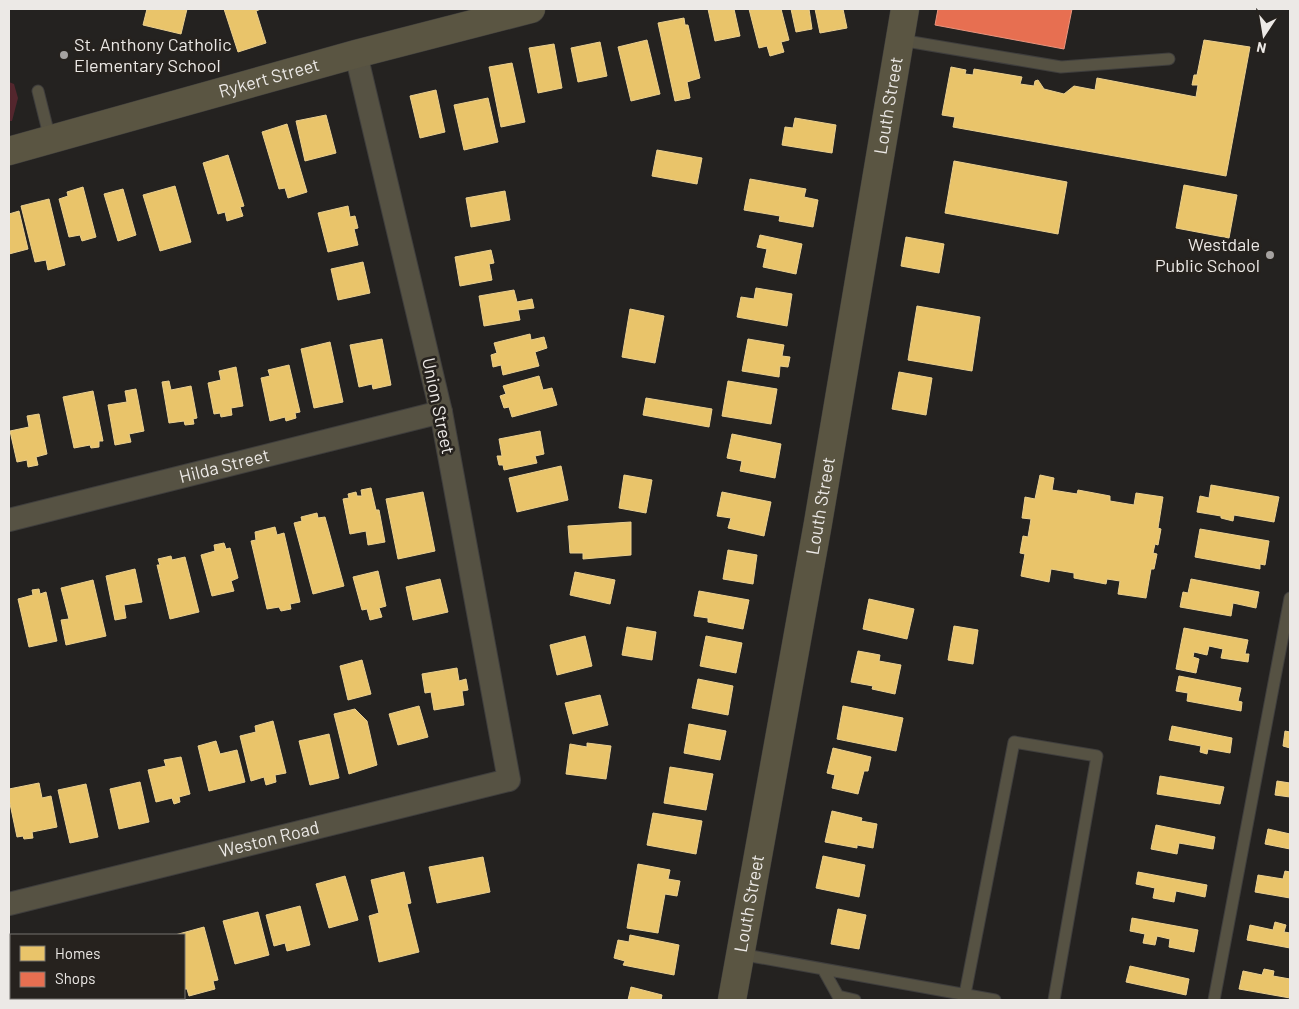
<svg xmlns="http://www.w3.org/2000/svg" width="1299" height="1009" font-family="Barlow,sans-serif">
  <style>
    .green { fill: #53262d }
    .homes { fill: #e9c46a; stroke: #eacf8f }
    .shops { fill: #e76f51; stroke: #e8947e }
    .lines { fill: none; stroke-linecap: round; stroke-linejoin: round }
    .lane-casing { stroke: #3f3e3d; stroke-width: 13 }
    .street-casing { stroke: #3f3e3d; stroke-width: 24 }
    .secondary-casing { stroke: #3f3e3d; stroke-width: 29 }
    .lane { stroke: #565243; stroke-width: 11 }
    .street { stroke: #565243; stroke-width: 22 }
    .secondary { stroke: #5a5542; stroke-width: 28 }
    .poi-dot { fill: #a6a3a1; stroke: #26221e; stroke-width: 2 }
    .labels { text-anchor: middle; stroke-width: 5; stroke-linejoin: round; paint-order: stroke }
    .poi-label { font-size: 18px; fill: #ece9e6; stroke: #26221e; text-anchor: start }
    .street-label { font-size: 18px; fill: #ece9e6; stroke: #26221e }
  </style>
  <rect width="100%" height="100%" fill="#242220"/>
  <path class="green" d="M9 82 14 84 18 98 12 121H9Z"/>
  <path class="homes" d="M147 9H187L181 34 143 25Z
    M224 9H261L256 11 266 43 238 52Z
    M708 9H734L740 36 715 41Z
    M749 9H781L789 40 781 42 784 52 770 56 767 46 759 48Z
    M791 9H809L812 29 796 32Z
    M815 9H843L847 28 820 33Z
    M684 18 685 25H688L700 78 687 82 690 98 675 101 658 23Z
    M647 40 660 94 631 101 618 47Z
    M1204 40 1250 47 1226 176 953 127 955 117 942 115 951 67 966 70 965 74 973 75 974 69 1022 77 1020 84 1034 86 1035 81 1038 80 1044 89 1064 94 1074 86 1095 90 1097 78 1196 97 1198 85H1192L1194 75H1197Z
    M600 42 607 76 578 82 571 48Z
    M554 44 562 88 538 93 529 48Z
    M512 63 525 122 501 127 489 67Z
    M436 90 445 132 420 138 410 96Z
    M488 98 498 142 464 150 454 105Z
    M326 115 336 153 305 161 296 121Z
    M795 118 836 125 832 153 782 145 785 127 793 128Z
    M287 124 307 192 288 198 285 188 279 189 262 132Z
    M657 150 702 158 697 184 652 176Z
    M228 155 244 206 240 207 243 216 227 221 225 212 218 214 203 163Z
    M954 161 1067 182 1058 234 945 213Z
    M750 179 806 189 804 197 818 200 813 227 779 221 780 216 744 210Z
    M1184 185 1237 195 1229 238 1176 228Z
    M175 186 191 242 160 251 143 195Z
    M83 187 96 237 82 241 80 235 69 237 59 199 68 196 67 192Z
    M123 189 136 235 118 241 104 194Z
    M505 191 510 220 471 227 466 198Z
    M49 199 65 265 48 270 46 260 35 262 21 206Z
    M348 206 350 217 355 216 358 228 354 229 358 245 328 252 318 213Z
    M19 211 28 249 9 254V214Z
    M760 235 802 244 796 274 763 267 767 249 757 247Z
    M906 237 944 244 939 273 901 266Z
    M491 250 494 263 489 264 492 280 460 286 455 257Z
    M363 262 370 293 338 300 331 269Z
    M756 288 792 294 787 326 737 317 741 297 754 299Z
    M514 290 517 302 532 299 534 308 518 310 520 320 484 326 479 296Z
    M917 306 980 317 972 371 908 360Z
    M630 309 664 316 655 363 622 357Z
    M530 334 531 340 544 337 547 348 535 352 539 366 503 375 501 365 493 367 491 355 497 353 494 343Z
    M382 339 391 385 373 389 372 384 359 387 350 345Z
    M748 339 784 345 782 356 790 357 788 367 780 366 779 377 742 371Z
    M330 342 343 402 314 408 301 349Z
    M289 365 300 412 295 413 296 418 286 421 285 417 270 421 261 378 270 376 268 370Z
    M236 367 243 406 231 408 232 415 221 417 220 413 214 414 208 383 221 380 219 371Z
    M899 372 932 378 926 415 892 409Z
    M539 376 543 390 552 388 557 405 512 417 509 407 504 408 500 396 506 394 503 386Z
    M169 381 171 390 191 386 197 418 193 419 194 424 185 425 184 421 169 423 162 382Z
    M728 381 777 389 771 424 722 416Z
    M136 389 144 431 129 434 131 442 115 445 108 405 127 402 125 391Z
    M93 391 103 441H99V447L91 448 90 445 74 448 63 397Z
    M646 398 712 409 709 427 643 415Z
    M39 414 47 454 36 457 38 465 28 467 27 460 17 462 10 431 29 427 27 416Z
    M540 431 544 454 535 456 537 463 504 470 503 465H499L497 456H502L499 439Z
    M732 434 781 444 775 478 740 471 742 461 727 458Z
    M561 466 568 500 517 512 509 478Z
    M624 475 652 480 646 513 619 508Z
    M1040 475 1054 478 1052 490 1077 494 1078 490 1110 496V501L1134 505 1136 493 1163 497 1158 528 1161 529 1158 545 1155 544 1153 553 1157 554 1154 569H1151L1146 598 1118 594 1120 581 1107 579 1106 584 1074 578V573L1051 569 1049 582 1021 576 1025 554 1020 553 1023 536 1028 537 1031 519 1022 518 1025 497 1035 499Z
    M1211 485 1279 497 1274 522 1234 515 1233 521 1221 518V516L1197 512 1200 496 1209 498Z
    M371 488 376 510H379L385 542 368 545 366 531 350 534 343 499 349 498 348 494 356 492 357 496H362L361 490Z
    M423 492 435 551 398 559 386 499Z
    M722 492 771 502 764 536 728 528 731 518 717 516Z
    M317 513 318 518 325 517 344 586 313 594 294 523 302 521 301 517Z
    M631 522V555L583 559V553H570L568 526Z
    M275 527 277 535 284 533 300 602 290 604 291 609 281 611 279 607 267 609 251 541 256 540 255 532Z
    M1200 529 1269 541 1265 565 1260 564V569L1195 557Z
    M224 543 226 549 230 548 238 578 231 581 234 591 212 596 201 555 215 551 214 545Z
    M728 550 757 555 753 584 723 579Z
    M171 556 172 560 185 557 199 612 170 619 157 565H160L158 559Z
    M135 569 142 602 124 605 126 618 115 620 106 576Z
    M378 571 386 606 379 608 382 617 370 620 367 609 362 610 353 577Z
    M575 572 615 580 610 604 570 595Z
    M440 579 448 612 413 620 406 587Z
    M1191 579 1259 592 1256 608 1233 603 1231 616 1180 607 1183 592 1188 593Z
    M93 580 106 636 66 645 61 620 69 619 61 588Z
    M39 589 40 594 46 592 57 641 29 647 18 599 33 595 32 590Z
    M699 591 749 600 743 629 708 622V618L694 616Z
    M869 599 914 609 907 639 863 629Z
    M954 626 978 630 973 664 948 660Z
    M627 627 656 632 652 660 622 655Z
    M1184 628 1248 640 1245 654H1249L1248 662 1221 658 1223 649 1209 646 1207 655 1194 652 1193 657 1199 659 1196 673 1176 669Z
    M585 636 592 666 557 675 550 645Z
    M706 636 742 643 736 673 700 666Z
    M858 651 880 655 879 661 901 665 895 694 872 689 873 686 851 682Z
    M362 660 371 694 348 700 340 666Z
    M457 668 459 681 466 679 468 690 462 691 464 705 434 710 431 692 425 693 422 674Z
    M1179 676 1241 688 1238 701 1242 702 1241 711 1187 701 1188 693 1176 691Z
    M698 679 733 686 728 715 692 708Z
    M600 695 608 725 573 734 565 703Z
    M419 706 428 737 398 745 389 714Z
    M843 706 903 718 896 751 837 739Z
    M355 709 367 721 377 765 349 774 334 714Z
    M273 721 286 773 275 775 276 782 266 785 264 777 251 781 240 736 256 732 255 726Z
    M689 724 726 731 720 760 684 753Z
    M1172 726 1232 738 1230 753 1208 749 1207 754 1200 752 1201 746 1169 740Z
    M1285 731 1290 732V748L1283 746Z
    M329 734 339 778 310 785 299 741Z
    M216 741 220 754 237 750 245 782 209 791 198 746Z
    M587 743 611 746 606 779 566 774 570 744 587 747Z
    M833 748 871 757 868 771H864L858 794 832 788 835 775 827 773Z
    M181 757 190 794 179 797 180 802 174 804 172 798 156 802 148 770 166 766 164 760Z
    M670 767 713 774 706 810 664 803Z
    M1160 776 1224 787 1220 804 1157 794Z
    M1277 781 1290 783V797L1275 795Z
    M140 782 149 822 119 829 110 789Z
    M39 783 42 798 51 796 57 827 32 832 33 838 24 839 23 836 17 837 9 799V789Z
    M86 784 98 837 70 843 58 790Z
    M832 811 862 818 861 821 877 824 873 848 857 845V848L825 842Z
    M653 813 702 821 696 854 647 845Z
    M1156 825 1215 837 1213 849 1179 843 1177 854 1151 849Z
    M1268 829 1290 834V849L1265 844Z
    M823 856 865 865 859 897 816 888Z
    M483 857 490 892 437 903 429 867Z
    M638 864 670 870 668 879 680 881 677 896 665 894 658 933 627 928Z
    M1285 871 1290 872V898L1255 892 1258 875 1283 879Z
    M404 872 411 903 407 904 419 952 379 962 369 916 379 913 371 880Z
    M1138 872 1207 885 1205 897 1176 891 1174 902 1153 898 1155 888 1136 884Z
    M345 876 358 920 329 928 316 884Z
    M300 906 310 945 287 951 285 943 274 946 266 915Z
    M838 909 866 915 859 949 831 944Z
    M258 912 269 955 235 964 223 921Z
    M1132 918 1198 930 1194 952 1169 947 1170 939 1157 936 1155 945 1143 943 1145 934 1130 931Z
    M1275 922 1286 925 1284 932 1290 933V948L1247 940 1250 925 1273 930Z
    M204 927 218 980 213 981 215 989 189 996 187 989H184V935H175Z
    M630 935 679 945 674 975 623 965 625 961 614 958 618 940 629 942Z
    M11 954V998H42L43 1000H9V955Z
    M1130 966 1189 979 1186 995 1126 982Z
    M1264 969 1274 971 1273 976 1290 979V998L1239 989 1243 971 1262 975Z
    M631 987 662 995 661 1000H628Z
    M144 998H174L164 1000H145Z"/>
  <path class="shops" d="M938 9H1072L1064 49 935 25Z"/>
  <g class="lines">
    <defs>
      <path id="lane" d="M900 40 1061 67 1169 59
        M38 91 50 139
        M740 954 995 1000
        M823 969 838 996 855 1000
        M965 994 1014 742 1097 756 1054 1000
        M1214 1000 1290 598"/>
      <g id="street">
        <path id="s1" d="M9 520 441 412"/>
        <path id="s2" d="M9 904 509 780 441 412 356 54"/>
      </g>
      <g id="secondary">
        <path id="s3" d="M9 151 356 54 531 9"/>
        <path id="s4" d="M732 1000 818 523 905 9"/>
      </g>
    </defs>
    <use href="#lane" class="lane-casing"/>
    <use href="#street" class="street-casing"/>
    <use href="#secondary" class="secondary-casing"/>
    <use href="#lane" class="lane"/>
    <use href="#street" class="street"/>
    <use href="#secondary" class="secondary"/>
  </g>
  <g class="poi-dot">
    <circle cx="64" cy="55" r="5"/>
    <circle cx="1270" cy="255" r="5"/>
  </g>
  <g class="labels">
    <g class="poi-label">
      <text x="74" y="51">St. Anthony Catholic<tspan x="74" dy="21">Elementary School</tspan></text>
      <text x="1260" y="251" text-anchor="end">Westdale<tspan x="1260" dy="21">Public School</tspan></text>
    </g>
    <g class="street-label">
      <text dy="6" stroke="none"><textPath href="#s3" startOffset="270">Rykert Street</textPath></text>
      <text dy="6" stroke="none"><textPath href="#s4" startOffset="908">Louth Street</textPath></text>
      <text transform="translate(438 406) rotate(78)" y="6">Union Street</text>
      <text dy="6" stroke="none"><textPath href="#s1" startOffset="222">Hilda Street</textPath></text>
      <text dy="6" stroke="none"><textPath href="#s4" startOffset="502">Louth Street</textPath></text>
      <text dy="6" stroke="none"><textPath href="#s2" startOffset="268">Weston Road</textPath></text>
      <text dy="6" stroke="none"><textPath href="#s4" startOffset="98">Louth Street</textPath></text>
    </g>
  </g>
  <rect width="1299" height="1009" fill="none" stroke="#ece9e6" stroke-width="20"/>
  <rect x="10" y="934" width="175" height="65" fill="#26221e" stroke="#75726e"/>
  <rect x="20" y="946" width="25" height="15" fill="#e9c46a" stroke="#75726e"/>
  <text x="55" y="959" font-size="15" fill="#ece9e6">Homes</text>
  <rect x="20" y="972" width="25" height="15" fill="#e76f51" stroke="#75726e"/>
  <text x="55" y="984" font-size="15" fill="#ece9e6">Shops</text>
  <g transform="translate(1264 35) rotate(192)" stroke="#26221e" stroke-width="4" paint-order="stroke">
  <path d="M0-4L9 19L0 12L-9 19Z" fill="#ece9e6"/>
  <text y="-8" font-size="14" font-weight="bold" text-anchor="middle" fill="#ece9e6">N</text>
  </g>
</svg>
